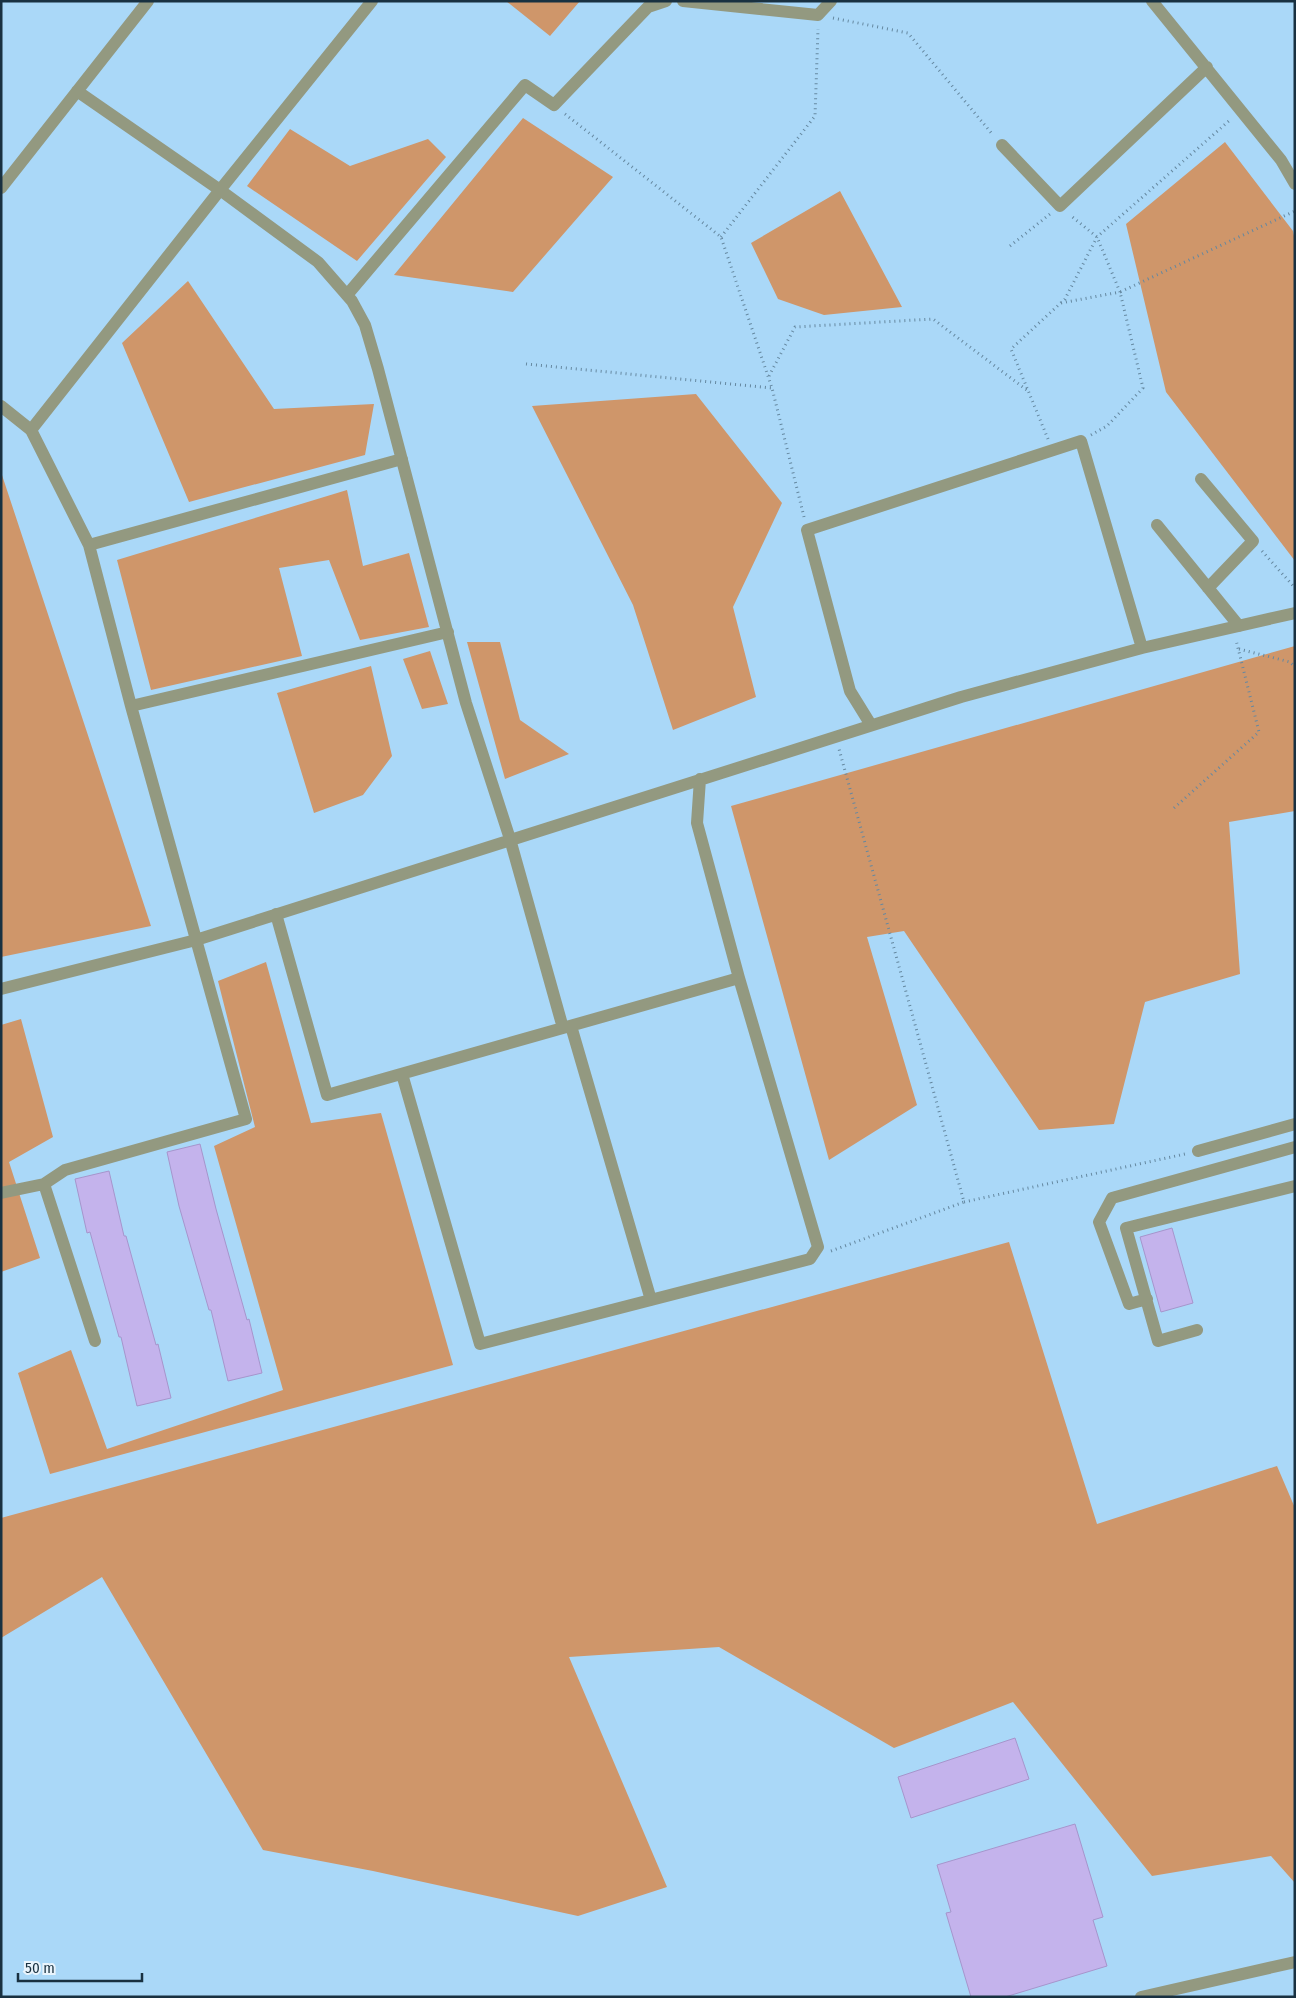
<svg xmlns="http://www.w3.org/2000/svg" width="1296" height="1998" font-family="'Fira Sans Condensed',sans-serif">
  <style>
    .green { fill: #cf966a }
    .building { fill: #c4b3ec; stroke: #a695cc }
    .lines { fill: none; stroke-linecap: round; stroke-linejoin: round }
    .path { stroke: #6588a0; stroke-width: 3; stroke-dasharray: 1 4; stroke-linecap: butt }
    .minor { stroke: #939980; stroke-width: 12 }
  </style>
  <rect width="100%" height="100%" fill="#aad8f8"/>
  <path class="green" d="M506 1H580L550 36Z
    M523 118 613 177 513 292 394 275Z
    M290 129 350 166 428 139 446 157 357 261 247 186Z
    M1225 142 1293 231 1295 241V561L1166 392 1126 224Z
    M840 191 902 307 824 315 778 299 751 243Z
    M188 281 274 409 374 404 365 455 189 502 122 343Z
    M696 394 782 503 733 607 756 697 673 730 633 605 532 406Z
    M1 472 151 926 1 957Z
    M347 490 363 566 409 553 429 627 360 640 329 560 279 568 302 656 151 690 117 560Z
    M467 642H500L520 720 569 754 505 779Z
    M1295 646V811L1229 822 1240 974 1145 1002 1114 1124 1039 1130 904 931 867 937 917 1105 829 1160 731 806Z
    M430 651 448 704 422 709 403 659Z
    M371 666 392 756 363 795 314 813 277 693Z
    M266 962 311 1123 381 1113 453 1365 50 1474 18 1373 71 1350 107 1449 283 1390 214 1146 255 1127 218 981Z
    M21 1019 53 1137 9 1162 40 1258 1 1272V1025Z
    M1009 1242 1097 1524 1277 1466 1295 1508V1883L1271 1856 1152 1876 1013 1702 894 1748 719 1647 569 1657 667 1887 578 1916 373 1871 263 1850 102 1577 1 1638V1518Z"/>
  <path class="building" d="M200 1144 216 1209 247 1320 249 1319 262 1373 228 1381 211 1310H209L179 1206 167 1152Z
    M109 1171 124 1236H126L156 1345 158 1344 171 1398 137 1406 121 1337H119L90 1232 87 1233 75 1179Z
    M1172 1228 1193 1303 1161 1312 1140 1237Z
    M1015 1738 1029 1779 911 1818 898 1777Z
    M1075 1824 1103 1917 1093 1920 1107 1966 1005 1997H971L946 1913 951 1912 937 1865Z"/>
  <g class="lines">
    <path class="path" d="M833 18 908 33 993 135
      M565 114 721 237 772 388 804 517
      M721 237 815 116 818 29
      M1010 246 1050 214
      M1061 303 1120 292 1097 237 1070 215
      M526 364 772 388
      M769 376 795 327 933 319 1028 391
      M1091 435 1107 426 1143 388 1120 292 1295 211
      M1048 439 1011 349 1065 299 1097 237 1230 120
      M1262 551 1295 588
      M1239 649 1290 662 1295 667
      M1174 808 1259 732 1236 640
      M964 1202 1185 1154
      M831 1251 964 1202 839 749"/>
    <path class="minor" d="M683 1 818 15 831 1
      M1152 1 1281 160 1295 184
      M77 91 220 190 318 262 352 301 365 325 378 369 466 703 510 839 563 1028
      M1002 145 1060 206 1207 67
      M1 188 148 1
      M347 295 525 85 554 105 648 7 666 1
      M1 406 31 430 89 545 131 706 246 1119 65 1170 44 1184 95 1341
      M31 430 220 190 372 1
      M1201 479 1253 541 1208 588
      M1157 525 1239 626
      M89 545 402 459
      M131 706 448 632
      M871 725 850 691 807 530 1081 441 1142 648
      M276 914 327 1095 739 978
      M1 989 196 940 961 697 1142 648 1295 613
      M571 1026 651 1300
      M402 1074 480 1344 810 1259 818 1247 739 978 697 823 700 779
      M1198 1151 1295 1124
      M1 1193 44 1184
      M1147 1299 1129 1304 1099 1222 1112 1198 1295 1147
      M1197 1330 1158 1341 1126 1228 1295 1186
      M1141 1997 1295 1962"/>
  </g>
  <rect width="1296" height="1998" fill="none" stroke="#193141" stroke-width="5"/>
  <path d="M18 1973v8h124v-8" fill="none" stroke="#193141" stroke-width="2.5"/>
  <text x="25" y="1973" font-size="15" fill="#193141" stroke="#e9f4fc" stroke-width="4" paint-order="stroke">50 m</text>
</svg>
